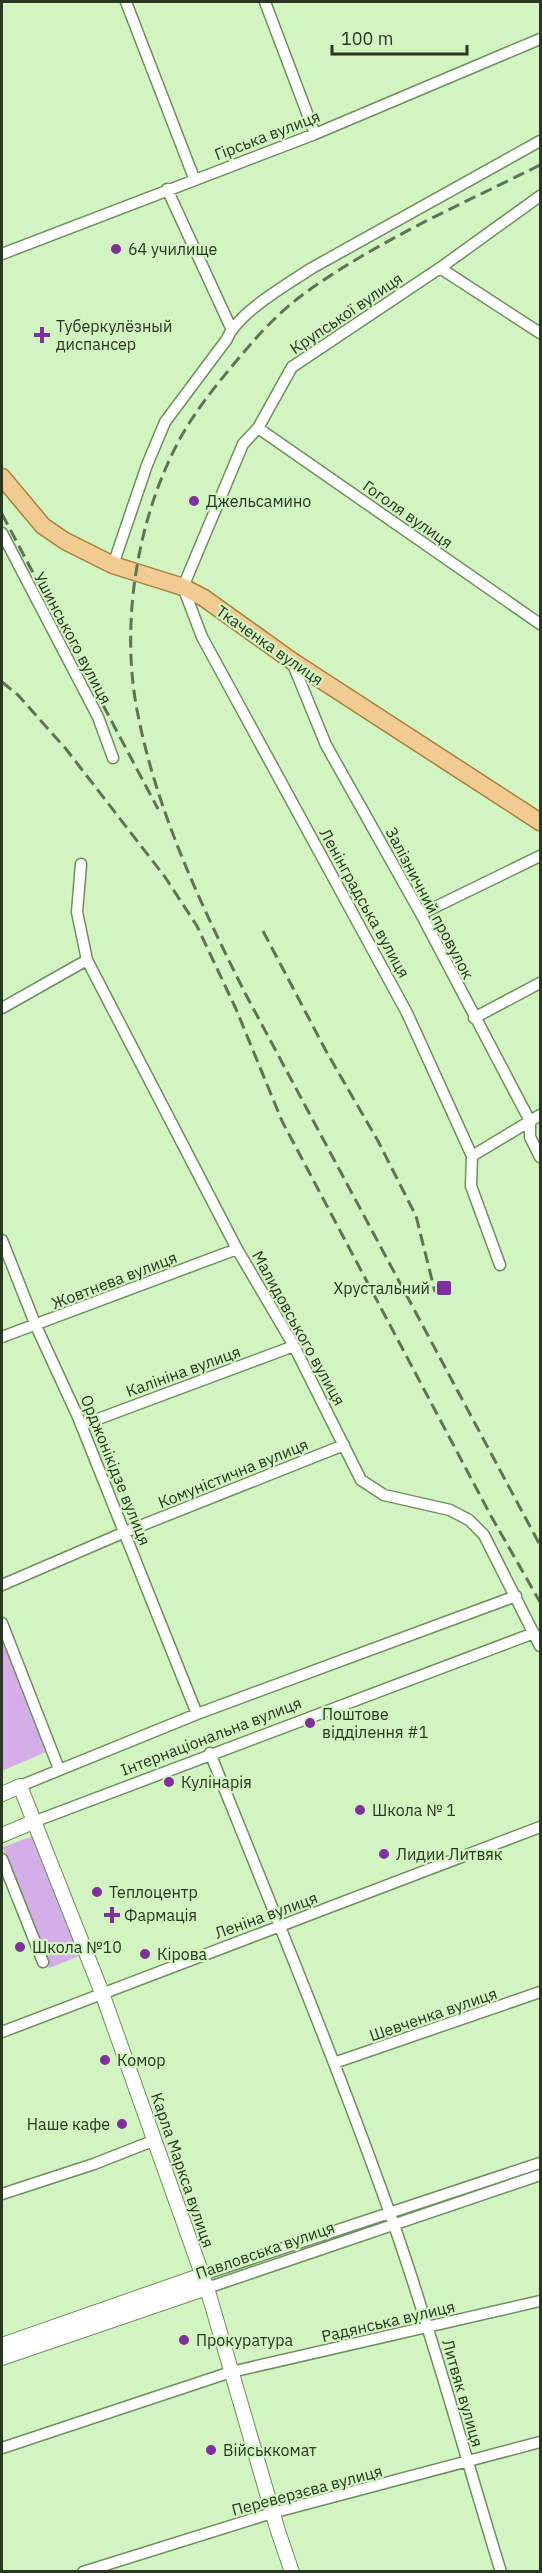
<svg xmlns="http://www.w3.org/2000/svg" width="542" height="2573" font-family="'IBM Plex Sans',sans-serif">
  <style>
    .green { fill: #d5ade8 }
    .lines { fill: none; stroke-linecap: round; stroke-linejoin: round }
    .minor-casing { stroke: #6f8f5f; stroke-width: 13 }
    .tertiary-casing { stroke: #6f8f5f; stroke-width: 16 }
    .primary-casing { stroke: #a4813c; stroke-width: 19 }
    .minor { stroke: #fff; stroke-width: 10 }
    .tertiary { stroke: #fff; stroke-width: 14 }
    .primary { stroke: #f1cb92; stroke-width: 16 }
    .rail { stroke: #5f7455; stroke-width: 3; stroke-dasharray: 12 6; stroke-linecap: butt }
    .poi-dot { fill: #802f9f; stroke: #d1f4c0; stroke-width: 2 }
    .labels { text-anchor: middle; stroke-width: 4.5; stroke-linejoin: round; paint-order: stroke }
    .street-label { font-size: 16px; fill: #293722; stroke: #d1f4c0 }
    .poi-label { font-size: 16px; fill: #293722; stroke: #d1f4c0; text-anchor: start }
  </style>
  <rect width="100%" height="100%" fill="#d1f4c0"/>
  <path class="green" d="M2 1632 48 1751 2 1771Z
    M36 1835 82 1955 49 1968 3 1847Z"/>
  <g class="lines">
    <defs>
      <path id="minor" d="M126 2 194 178
        M265 2 315 134
        M167 189 231 328
        M2 254 315 134 540 39
        M440 268 540 333
        M258 428 540 624
        M2 533 98 717 113 758
        M113 565 147 465 165 422 227 339C237 313 288 284 312 268L540 141
        M292 662 326 745 421 914 530 1121V1137L540 1157
        M81 864 77 912 87 960 237 1249 294 1346 361 1480 384 1495 450 1510 469 1520 484 1535 540 1646
        M421 914 540 856
        M2 1008 87 960
        M474 1018 540 983
        M472 1156 540 1115
        M2 1240 36 1326 78 1417 197 1714
        M500 1265 471 1186 472 1156 407 1013 202 637 183 587 243 444 258 428 292 367 440 268 540 196
        M2 1337 237 1249
        M82 1425 294 1346
        M2 1585 125 1532 344 1445
        M2 1623 59 1769
        M210 1753C273 1910 338 2066 394 2225 434 2339 465 2456 501 2572
        M20 1786 197 1714 516 1596
        M33 1822 534 1633
        M2 1859 43 1962
        M2 2032 540 1827
        M334 2063 540 1992
        M2 2194 94 2164 155 2140
        M202 2275 540 2163
        M207 2288 540 2175
        M2 2448 231 2372 540 2301
        M83 2572 272 2513 540 2442"/>
      <path id="tertiary" d="M2 1794 20 1786 102 1993 207 2288 278 2531 292 2572
        M2 1835 33 1822
        M2 2345 202 2275
        M2 2358 207 2288"/>
      <path id="primary" d="M2 477 43 526 65 541 113 565 183 587 204 598 292 661 540 822"/>
    </defs>
    <use href="#minor" class="minor-casing"/>
    <use href="#tertiary" class="tertiary-casing"/>
    <use href="#primary" class="primary-casing"/>
    <use href="#minor" class="minor"/>
    <use href="#tertiary" class="tertiary"/>
    <use href="#primary" class="primary"/>
    <path class="rail" d="M540 165C462 204 377 241 305 293 280 311 258 335 238 359 218 383 198 407 182 435 138 514 120 620 137 710 156 810 200 903 245 993L540 1545
      M2 514 158 809
      M2 682 18 695 66 749 165 877 197 926 236 1009 282 1121 491 1516 540 1602
      M263 931 326 1051 378 1141 416 1216 435 1292"/>
  </g>
  <g class="poi-dot">
    <circle cx="116" cy="249" r="6"/>
    <path d="M39 326h6v6h6v6h-6v6h-6v-6h-6v-6h6z"/>
    <circle cx="194" cy="501" r="6"/>
    <rect x="436" y="1280" width="16" height="16" rx="3"/>
    <circle cx="310" cy="1723" r="6"/>
    <circle cx="169" cy="1782" r="6"/>
    <circle cx="360" cy="1810" r="6"/>
    <circle cx="384" cy="1854" r="6"/>
    <circle cx="97" cy="1892" r="6"/>
    <path d="M109 1906h6v6h6v6h-6v6h-6v-6h-6v-6h6z"/>
    <circle cx="20" cy="1947" r="6"/>
    <circle cx="145" cy="1954" r="6"/>
    <circle cx="105" cy="2060" r="6"/>
    <circle cx="122" cy="2124" r="6"/>
    <circle cx="184" cy="2340" r="6"/>
    <circle cx="211" cy="2450" r="6"/>
  </g>
  <g class="labels">
    <g class="street-label">
      <text transform="translate(267 135) rotate(-21)" y="6">Гірська вулиця</text>
      <text transform="translate(346 313) rotate(-34)" y="6">Крупської вулиця</text>
      <text transform="translate(408 514) rotate(35)" y="6">Гоголя вулиця</text>
      <text transform="translate(73 638) rotate(62)" y="6">Ушинського вулиця</text>
      <text transform="translate(270 645) rotate(35)" y="6">Ткаченка вулиця</text>
      <text transform="translate(365 903) rotate(61)" y="6">Ленінградська вулиця</text>
      <text transform="translate(430 903) rotate(62)" y="6">Залізничний провулок</text>
      <text transform="translate(114 1280) rotate(-21)" y="6">Жовтнева вулиця</text>
      <text transform="translate(299 1328) rotate(61)" y="6">Малидовського вулиця</text>
      <text transform="translate(183 1371) rotate(-20)" y="6">Калініна вулиця</text>
      <text transform="translate(116 1470) rotate(68)" y="6">Орджонікідзе вулиця</text>
      <text transform="translate(233 1473) rotate(-22)" y="6">Комуністична вулиця</text>
      <text transform="translate(211 1736) rotate(-21)" y="6">Інтернаціональна вулиця</text>
      <text transform="translate(266 1915) rotate(-20)" y="6">Леніна вулиця</text>
      <text transform="translate(433 2014) rotate(-19)" y="6">Шевченка вулиця</text>
      <text transform="translate(183 2170) rotate(71)" y="6">Карла Маркса вулиця</text>
      <text transform="translate(265 2250) rotate(-19)" y="6">Павловська вулиця</text>
      <text transform="translate(388 2321) rotate(-13)" y="6">Радянська вулиця</text>
      <text transform="translate(463 2393) rotate(74)" y="6">Литвяк вулиця</text>
      <text transform="translate(307 2490) rotate(-15)" y="6">Переверзєва вулиця</text>
    </g>
    <g class="poi-label">
      <text x="128" y="255">64 училище</text>
      <text x="56" y="332">Туберкулёзный<tspan x="56" dy="18">диспансер</tspan></text>
      <text x="206" y="507">Джельсамино</text>
      <text x="430" y="1294" text-anchor="end">Хрустальний</text>
      <text x="322" y="1720">Поштове<tspan x="322" dy="18">відділення #1</tspan></text>
      <text x="181" y="1788">Кулінарія</text>
      <text x="372" y="1816">Школа № 1</text>
      <text x="396" y="1860">Лидии Литвяк</text>
      <text x="109" y="1898">Теплоцентр</text>
      <text x="124" y="1921">Фармація</text>
      <text x="32" y="1953">Школа №10</text>
      <text x="157" y="1960">Кірова</text>
      <text x="117" y="2066">Комор</text>
      <text x="110" y="2130" text-anchor="end">Наше кафе</text>
      <text x="196" y="2346">Прокуратура</text>
      <text x="223" y="2456">Військкомат</text>
    </g>
  </g>
  <rect width="542" height="2573" fill="none" stroke="#293722" stroke-width="6"/>
  <path d="M332 45v9h135v-9" fill="none" stroke="#293722" stroke-width="3"/>
  <text x="341" y="45" font-size="18" fill="#293722" stroke="#d1f4c0" stroke-width="4.5" paint-order="stroke">100 m</text>
</svg>
